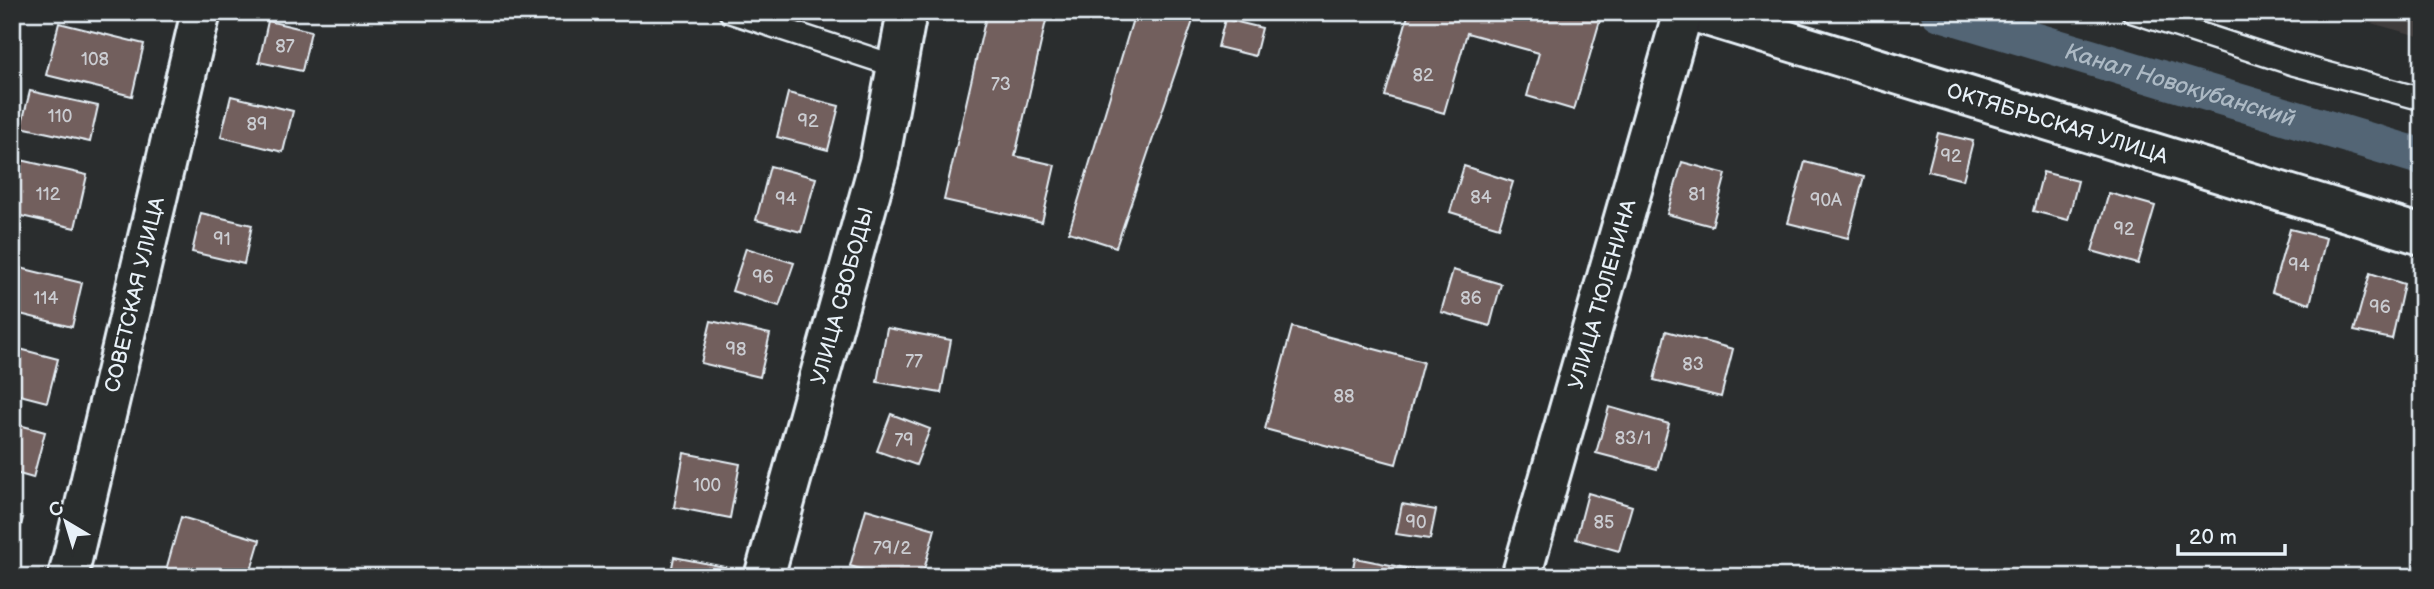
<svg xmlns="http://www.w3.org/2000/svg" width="2434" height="589" font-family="'Balsamiq Sans',sans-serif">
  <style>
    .built { fill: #403c3c }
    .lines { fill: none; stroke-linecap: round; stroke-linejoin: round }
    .canal { stroke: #526575; stroke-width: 37 }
    .building { fill: #725f5d; stroke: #e8f1f8; stroke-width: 2 }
    .lane-casing { stroke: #e8f1f8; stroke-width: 26 }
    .street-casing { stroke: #e8f1f8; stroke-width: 44 }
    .secondary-casing { stroke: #e8f1f8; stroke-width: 44 }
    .lane { stroke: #2a2d2e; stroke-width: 21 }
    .street { stroke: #2a2d2e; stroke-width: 38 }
    .secondary { stroke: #2a2d2e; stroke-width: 38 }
    .labels { text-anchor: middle; stroke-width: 6; stroke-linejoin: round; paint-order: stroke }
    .number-label { font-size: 18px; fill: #caccd1 }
    .street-label { font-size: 21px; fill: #e8f1f8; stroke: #2a2d2e }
    .water-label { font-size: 23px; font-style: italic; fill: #acb9c4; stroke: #2a2d2e }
  </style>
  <rect width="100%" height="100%" fill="#2a2d2e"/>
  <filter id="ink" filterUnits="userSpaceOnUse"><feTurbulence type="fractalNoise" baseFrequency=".0143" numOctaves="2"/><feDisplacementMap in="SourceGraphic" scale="14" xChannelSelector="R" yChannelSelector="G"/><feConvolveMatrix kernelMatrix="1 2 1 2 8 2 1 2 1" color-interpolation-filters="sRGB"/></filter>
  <g filter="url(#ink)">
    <path class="built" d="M2331 12H2422V37Z"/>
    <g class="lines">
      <path class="canal" id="s1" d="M1939 12 2422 157"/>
    </g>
    <path class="building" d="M987 12H1048L1015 156 1055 165 1042 222 944 200Z
      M1135 12H1196L1116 247 1069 232Z
      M1409 12H1586L1601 17 1574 110 1527 96 1539 53 1467 33 1444 113 1385 96Z
      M1225 19 1262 28 1255 56 1218 47Z
      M268 21 311 31 302 71 259 62Z
      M59 23 144 44 132 96 46 75Z
      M30 91 98 106 90 142 21 127Z
      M788 93 839 106 828 150 777 137Z
      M231 96 293 111 283 152 221 137Z
      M1938 133 1973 141 1963 180 1928 171Z
      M12 158 87 175 75 228 12 214Z
      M1682 162 1726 174 1712 226 1667 214Z
      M1805 162 1864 177 1848 238 1788 223Z
      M770 166 816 178 801 232 756 220Z
      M1464 166 1513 182 1499 227 1450 212Z
      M2043 172 2078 181 2068 220 2033 211Z
      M2109 193 2155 206 2138 264 2092 251Z
      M201 213 252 225 244 264 192 252Z
      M2290 229 2326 238 2310 304 2272 292Z
      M746 248 794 263 779 306 732 291Z
      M12 266 82 283 72 327 12 312Z
      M1453 270 1501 284 1490 326 1441 312Z
      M2370 273 2404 284 2392 339 2354 331Z
      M711 321 770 334 760 377 701 363Z
      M1292 327 1423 362 1396 464 1265 429Z
      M887 328 951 340 941 393 877 382Z
      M1666 331 1733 349 1721 397 1654 380Z
      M12 347 58 359 47 402 12 393Z
      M1609 407 1669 424 1657 469 1596 453Z
      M891 414 930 429 916 465 877 451Z
      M12 423 45 432 33 478 12 472Z
      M684 453 740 464 730 518 674 507Z
      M1588 493 1632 506 1619 551 1576 539Z
      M1402 504 1436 510 1430 539 1396 534Z
      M866 509 935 529 922 577H887L850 566Z
      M12 515 23 518 12 557Z
      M181 517 260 540 249 577H164Z
      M674 557 725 567 722 577H670Z
      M1355 558 1416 570 1414 577H1351Z"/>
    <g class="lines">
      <defs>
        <path id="lane" d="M730 12 895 66
          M2133 12 2293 64 2422 99"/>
        <g id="street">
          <path id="s2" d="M1694 12 2422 235"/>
          <path id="s3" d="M764 577 879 162 907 12"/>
          <path id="s4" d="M1521 577 1683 12"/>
        </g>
        <g id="secondary">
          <path id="s5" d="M68 577 201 12"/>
        </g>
      </defs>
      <use href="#lane" class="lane-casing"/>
      <use href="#street" class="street-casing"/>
      <use href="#secondary" class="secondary-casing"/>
      <use href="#lane" class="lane"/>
      <use href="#street" class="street"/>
      <use href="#secondary" class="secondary"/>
    </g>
  </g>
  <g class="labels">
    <g class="number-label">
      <text x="285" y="52">87</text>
      <text x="95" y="65">108</text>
      <text x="1423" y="81">82</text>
      <text x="1001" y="90">73</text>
      <text x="60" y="122">110</text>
      <text x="808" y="127">92</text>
      <text x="257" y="130">89</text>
      <text x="1951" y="162">92</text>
      <text x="48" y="200">112</text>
      <text x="1697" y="200">81</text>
      <text x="1481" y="203">84</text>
      <text x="786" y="205">94</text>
      <text x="1826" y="206">90А</text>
      <text x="2124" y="235">92</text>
      <text x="222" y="245">91</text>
      <text x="2299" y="271">94</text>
      <text x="763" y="283">96</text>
      <text x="46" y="304">114</text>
      <text x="1471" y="304">86</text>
      <text x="2380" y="313">96</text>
      <text x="736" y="355">98</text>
      <text x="914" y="367">77</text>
      <text x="1693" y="370">83</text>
      <text x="1344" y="402">88</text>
      <text x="1633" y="444">83/1</text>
      <text x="904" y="446">79</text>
      <text x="707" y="491">100</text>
      <text x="1416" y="528">90</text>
      <text x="1604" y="528">85</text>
      <text x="892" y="554">79/2</text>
    </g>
    <g class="street-label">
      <text dy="7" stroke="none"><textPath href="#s2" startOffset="380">ОКТЯБРЬСКАЯ УЛИЦА</textPath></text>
      <text dy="7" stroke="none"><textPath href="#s5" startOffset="290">СОВЕТСКАЯ УЛИЦА</textPath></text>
      <text dy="7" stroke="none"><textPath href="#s4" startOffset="294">УЛИЦА ТЮЛЕНИНА</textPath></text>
      <text dy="7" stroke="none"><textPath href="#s3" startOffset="292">УЛИЦА СВОБОДЫ</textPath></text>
    </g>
    <g class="water-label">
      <text dy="8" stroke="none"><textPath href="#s1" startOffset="252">Канал Новокубанский</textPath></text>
    </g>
  </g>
  <rect width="2434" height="589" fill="none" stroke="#2a2d2e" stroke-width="42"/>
  <rect x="21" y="21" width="2392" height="547" fill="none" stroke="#e8f1f8" stroke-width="2.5" filter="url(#ink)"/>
  <g transform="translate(66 522) rotate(322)" stroke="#2a2d2e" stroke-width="5" paint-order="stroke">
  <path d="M0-5L12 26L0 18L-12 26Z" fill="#e8f1f8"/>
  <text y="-10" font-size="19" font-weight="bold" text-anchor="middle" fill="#e8f1f8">С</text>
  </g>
  <path d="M2178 544v10h107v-10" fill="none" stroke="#e8f1f8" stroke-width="3.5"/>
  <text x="2189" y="544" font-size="21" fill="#e8f1f8" stroke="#2a2d2e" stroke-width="5" paint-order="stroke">20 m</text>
</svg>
